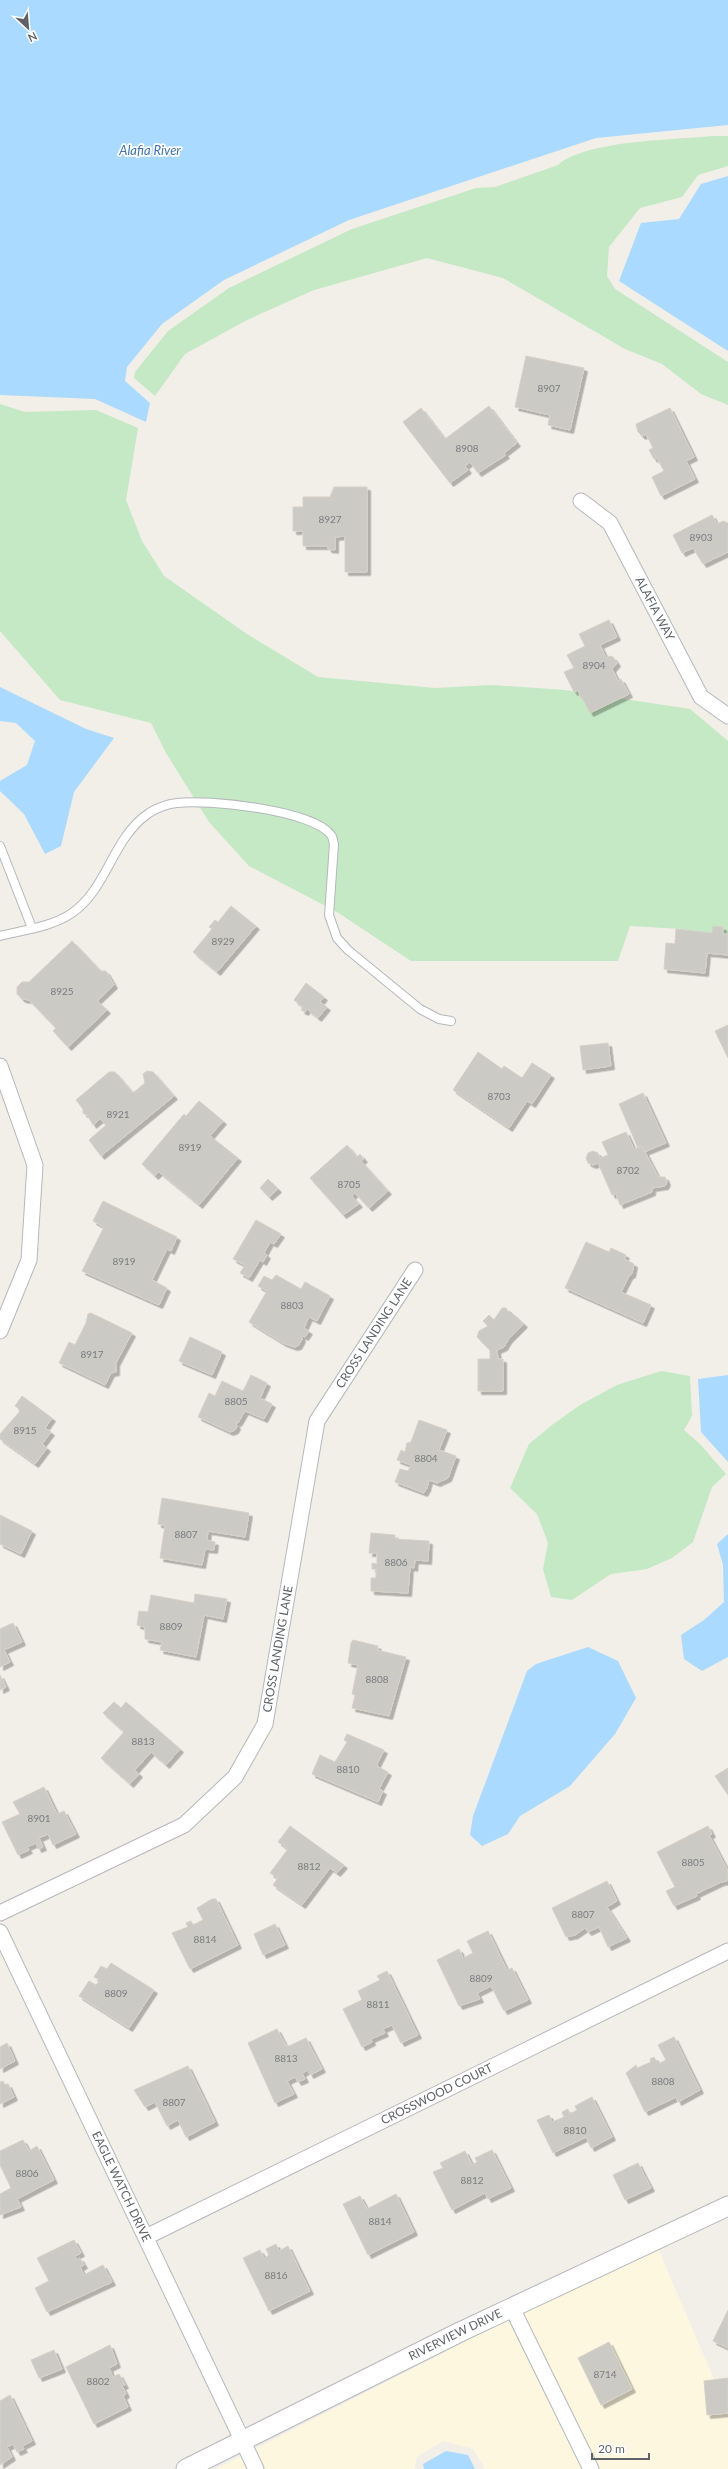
<svg xmlns="http://www.w3.org/2000/svg" width="728" height="2469" font-family="Lato,sans-serif">
  <style>
    .commercial { fill: #fef7e0 }
    .green { fill: #c5e8c5 }
    .water { fill: #aadaff }
    .building { fill: #cccac5; stroke: #d6d1c6; filter: url(#shadow) }
    .lines { fill: none; stroke-linecap: round; stroke-linejoin: round }
    .service-casing { stroke: #b5b8bc; stroke-width: 10 }
    .minor-casing { stroke: #b5b8bc; stroke-width: 17 }
    .tertiary-casing { stroke: #b5b8bc; stroke-width: 21 }
    .service { stroke: #fff; stroke-width: 8 }
    .minor { stroke: #fff; stroke-width: 15 }
    .tertiary { stroke: #fff; stroke-width: 19 }
    .labels { text-anchor: middle; stroke-width: 3.5; stroke-linejoin: round; paint-order: stroke }
    .number-label { font-size: 10px; fill: #7a7d7f }
    .street-label { font-size: 12px; fill: #5f6368; stroke: #fff }
    .water-label { font-size: 13px; font-style: italic; fill: #4174aa; stroke: #fff }
  </style>
  <defs>
    <filter id="shadow"><feDropShadow dx="3.5" dy="3.5" stdDeviation="0" flood-color="#0004"/></filter>
  </defs>
  <rect width="100%" height="100%" fill="#f1efe8"/>
  <path class="commercial" d="M656 2244 728 2412V2469H485L473 2449 444 2441 419 2455 416 2459 415 2469H216Z"/>
  <path class="green" d="M713 136H728V166L698 175 682 197 640 208 609 247 607 276 615 289 728 362V405L701 394 662 364 625 349 503 278 427 258 314 290 247 320 185 354 155 396 134 378 135 372 168 331 229 288 352 229 476 188 495 187 558 165C586 140 674 140 713 136Z
    M0 404 25 412 96 410 138 428 126 500 142 541 164 576 247 634 318 677 435 688 492 685 565 690 690 709 728 741V941L681 929 630 926 618 961H411L337 912 249 866 209 822 166 753 151 723 60 700 0 631Z
    M661 1371 690 1376 692 1416 684 1430 700 1444 726 1474 712 1487 693 1542 672 1558 647 1569 611 1574 572 1600 551 1597 543 1569 548 1543 537 1514 510 1488 529 1444 552 1425 580 1405 617 1385Z"/>
  <path class="water" d="M0 0H728V125L596 138 349 220 224 280 162 324 127 367 125 381 150 403 146 422 95 399 0 395Z
    M728 176V351L619 281 641 223 679 219 701 184Z
    M0 687 86 729 114 738 74 792 61 846 45 854 24 814 0 791V781L27 765 35 741 16 723 0 721Z
    M728 1375V1462L701 1432 698 1379Z
    M728 1534V1657L702 1671 684 1659 681 1635 704 1620 724 1602 723 1565 717 1544Z
    M588 1647 618 1661 636 1698 615 1734 570 1786 520 1816 508 1834 482 1846 470 1835 473 1816 527 1671 536 1664Z
    M446 2451 468 2455 475 2469H424L423 2464Z"/>
  <path class="building" d="M526 356 584 368 570 430 548 425 550 415 515 407Z
    M489 406 517 443 504 453 506 455 478 473 470 462 465 466 468 470 450 483 403 422 421 408 445 439Z
    M670 408 694 457 686 461 695 479 661 496 652 477 664 471 657 458 654 459 649 450 653 448 646 434 642 436 638 432 636 424Z
    M334 487H367V572H345V536L335 537V550L328 549V546H303V531H293V507H303V497H330Z
    M712 515 717 524 723 521 728 523V552L703 564 693 548 682 553 673 535Z
    M609 620 617 637 600 645 606 658 610 656 613 657 617 663 612 669 618 681 621 679 629 694 590 713 583 699 581 698 578 690 574 692 564 672 574 668 567 655 585 646 579 634Z
    M231 906 256 926 217 972 193 952 212 929 209 927 215 920 218 922Z
    M713 926 723 927V934H728V955L707 953 705 973 664 969 666 943 675 944 676 929 712 933Z
    M72 941 101 971H106L114 985 97 1001 107 1010 68 1047 53 1031 56 1028 29 1000 22 999 17 994V987L22 982H29Z
    M306 983 324 997 320 1002 327 1007 318 1018 307 1009 305 1012 301 1010 303 1007 294 1000Z
    M728 1025V1058L715 1031Z
    M608 1043 611 1066 583 1070 580 1046Z
    M478 1052 502 1069 504 1066 522 1078 532 1063 551 1075 532 1104 527 1101 509 1128 453 1090Z
    M147 1071 153 1072 174 1096 101 1156 89 1140 106 1125 100 1119 93 1125 88 1116 83 1113V1109L76 1100 109 1072H115L133 1093 145 1083 143 1074Z
    M643 1093 666 1143 644 1152 642 1146 638 1148 619 1104Z
    M199 1101 223 1121 210 1136 238 1158 199 1205 159 1172 155 1176 142 1164 184 1114 186 1116Z
    M626 1132 634 1149 642 1146 658 1177H665L667 1182 665 1186 652 1188V1192L620 1205 616 1194 612 1195 598 1163 593 1165 588 1163 586 1158 588 1153 593 1151 598 1153 600 1158 608 1155 602 1142Z
    M347 1145 357 1157 360 1154 364 1159 361 1161 388 1191 369 1208 355 1193 352 1196 359 1204 343 1215 310 1178Z
    M268 1179 278 1189 269 1197 260 1188Z
    M103 1201 177 1237 171 1251 167 1249 152 1280 167 1288 159 1305 82 1271 104 1227 93 1221Z
    M256 1220 281 1234 274 1244 270 1242 264 1253 267 1255 263 1262 260 1260 249 1278 240 1273 245 1265 233 1259Z
    M586 1242 609 1252 611 1248 626 1255 624 1259 634 1264 632 1274 629 1276 621 1292 651 1305 643 1323 565 1288Z
    M276 1275 301 1289 305 1282 330 1296 317 1321 309 1317 304 1328 309 1331 305 1337 301 1335 302 1339 298 1346 294 1347 283 1343 249 1322 267 1291 258 1286 264 1276 272 1280Z
    M502 1308H506L509 1314 511 1312 524 1324 508 1340 504 1347 497 1350 498 1359H503V1391H478V1359H490V1350L477 1337 479 1331 488 1326 483 1321 489 1315 494 1320Z
    M91 1313 132 1333 116 1363V1372L111 1373 105 1385 59 1363 69 1342 75 1345 86 1323 88 1314Z
    M190 1337 222 1352 212 1375 179 1361Z
    M251 1375 267 1383 260 1398 272 1404 264 1419 245 1411 238 1423 235 1422 237 1426 235 1430 230 1432 198 1417 209 1393 215 1396 222 1381 243 1391Z
    M22 1396 52 1418 45 1428 51 1432 42 1444 47 1448 35 1464 0 1439V1434L21 1410 15 1406Z
    M419 1420 447 1430 439 1450 456 1456 448 1478 437 1483 429 1480 427 1488 424 1493 395 1482 400 1469 408 1471 411 1465 397 1460 401 1450 405 1452 407 1443 411 1442Z
    M162 1498 249 1513 245 1537 208 1531 207 1540 215 1542 214 1550 205 1549 202 1565 160 1558 165 1525 158 1524Z
    M0 1515 32 1531 21 1554 0 1544Z
    M371 1533 395 1535V1539L429 1541 428 1561 415 1560 414 1568 410 1567 408 1593 371 1591V1578H376V1569H372V1563L377 1564V1553H369Z
    M195 1594 227 1599 223 1619 204 1615 196 1657 160 1650 162 1642 145 1639V1627L137 1625 139 1611 148 1612 151 1595 194 1603Z
    M13 1623 22 1642 4 1650 10 1662 0 1667V1629Z
    M353 1640 378 1646 377 1650 406 1657 389 1716 352 1708 355 1695 352 1694 358 1665 348 1663 351 1643Z
    M0 1675 6 1687 0 1690Z
    M114 1702 121 1708 126 1702 180 1749 166 1765 151 1752 135 1770 139 1774 130 1784 101 1758 124 1732 103 1713Z
    M347 1734 384 1750 377 1764 378 1767 388 1772 379 1789 383 1791 378 1802 312 1774 320 1755 335 1762 347 1742 344 1740Z
    M728 1768V1795L715 1776Z
    M44 1787 57 1814 64 1811 76 1834 53 1845 48 1834 39 1838 43 1847 38 1849 36 1843 27 1847 29 1850 18 1855 2 1822 20 1814 13 1802Z
    M290 1826 344 1865 337 1873 330 1868 302 1905 273 1885 278 1878 270 1873 288 1849 278 1842Z
    M708 1826 712 1834 709 1835 728 1871 727 1881 721 1882 696 1894 697 1896 674 1906 666 1891 675 1887 657 1852Z
    M607 1881 617 1901 607 1907 627 1938 608 1947 599 1927 588 1932 585 1928 575 1935 566 1937 552 1908Z
    M212 1899H216L238 1945 190 1969 172 1933 188 1927 186 1923 191 1921 193 1925 203 1920 197 1908Z
    M275 1924 285 1945 263 1955 254 1934Z
    M488 1931 507 1970 512 1968 528 2000 504 2011 491 1986 477 1993 480 1999 459 2006 437 1960 459 1949 463 1958 473 1953 467 1941Z
    M111 1963 154 1990 129 2028 79 1996 89 1981 96 1985 100 1980 94 1977 101 1966 107 1969Z
    M387 1971 418 2035 401 2043 392 2025 383 2029 385 2033 371 2039 372 2042 362 2047 343 2009 362 2000 358 1991 380 1980 377 1976Z
    M277 2029 285 2044 289 2046 306 2038 322 2069 310 2075 308 2070 302 2073 305 2079 298 2082 295 2077 287 2081 294 2094 275 2103 248 2043Z
    M674 2037 700 2090 678 2102 676 2097 645 2112 626 2073 636 2065 637 2068 651 2062 650 2059 654 2057 658 2064 666 2060 658 2045Z
    M7 2043 15 2061 0 2069V2047Z
    M188 2066 215 2122 186 2137 178 2120 167 2126 155 2102 145 2107 134 2090Z
    M3 2081 5 2085 8 2084 14 2097 0 2104V2082Z
    M592 2097 612 2137 591 2148 586 2137 553 2153 537 2120 549 2115 552 2122 564 2117 562 2112 568 2109 570 2114 577 2110 575 2106Z
    M23 2140 29 2151 37 2146 54 2180 17 2199 21 2207 0 2215V2194L11 2188 0 2165V2151Z
    M492 2150 511 2188 488 2199 485 2193 452 2210 433 2172 443 2168 440 2163 465 2151 472 2165 477 2162 475 2158Z
    M638 2163 651 2188 625 2200 613 2175Z
    M396 2194 414 2232 368 2255 343 2204 360 2196 367 2209Z
    M74 2240 81 2253 75 2256 77 2260 80 2258 84 2265 80 2267 84 2275 103 2265 112 2282 47 2312 35 2288 49 2281 37 2258Z
    M276 2244 279 2251 288 2246 310 2291 269 2311 243 2258 260 2250 264 2258 269 2255 266 2249Z
    M728 2310V2348L713 2341Z
    M609 2342 632 2389 601 2405 578 2358Z
    M110 2345 117 2364 109 2368 113 2377 119 2374 125 2385 122 2386 126 2394 123 2396 128 2407 94 2424 66 2367Z
    M54 2350 62 2369 39 2378 31 2360Z
    M728 2378V2413L707 2415 704 2381Z
    M10 2395 32 2441 22 2446 24 2449 17 2452 13 2444 7 2447 12 2457 0 2465V2401Z"/>
  <g class="lines">
    <defs>
      <path id="service" d="M0 846 32 928
        M0 936C23 930 52 927 72 913 108 888 112 838 149 813 157 808 167 804 177 803 207 799 313 810 331 835 333 837 333 842 334 844L329 915 337 938 348 950 420 1009 439 1019 451 1021"/>
      <g id="minor">
        <path id="s1" d="M581 501 610 523 701 697 728 716"/>
        <path d="M0 1066 35 1165 29 1260 0 1331"/>
        <path id="s2" d="M0 1913 184 1825 235 1777 265 1724 317 1421 415 1270"/>
        <path id="s3" d="M0 1932 256 2469"/>
        <path id="s4" d="M146 2237 728 1951"/>
        <path d="M512 2308 591 2469"/>
      </g>
      <g id="tertiary">
        <path id="s5" d="M186 2469 460 2332 728 2206"/>
      </g>
    </defs>
    <use href="#service" class="service-casing"/>
    <use href="#minor" class="minor-casing"/>
    <use href="#tertiary" class="tertiary-casing"/>
    <use href="#service" class="service"/>
    <use href="#minor" class="minor"/>
    <use href="#tertiary" class="tertiary"/>
  </g>
  <g class="labels">
    <g class="number-label">
      <text x="549" y="392">8907</text>
      <text x="467" y="452">8908</text>
      <text x="330" y="523">8927</text>
      <text x="701" y="541">8903</text>
      <text x="594" y="669">8904</text>
      <text x="223" y="945">8929</text>
      <text x="62" y="995">8925</text>
      <text x="499" y="1100">8703</text>
      <text x="118" y="1118">8921</text>
      <text x="190" y="1151">8919</text>
      <text x="628" y="1174">8702</text>
      <text x="349" y="1188">8705</text>
      <text x="124" y="1265">8919</text>
      <text x="292" y="1309">8803</text>
      <text x="92" y="1358">8917</text>
      <text x="236" y="1405">8805</text>
      <text x="25" y="1434">8915</text>
      <text x="426" y="1462">8804</text>
      <text x="186" y="1538">8807</text>
      <text x="396" y="1566">8806</text>
      <text x="171" y="1630">8809</text>
      <text x="377" y="1683">8808</text>
      <text x="143" y="1745">8813</text>
      <text x="348" y="1773">8810</text>
      <text x="39" y="1822">8901</text>
      <text x="693" y="1866">8805</text>
      <text x="309" y="1870">8812</text>
      <text x="583" y="1918">8807</text>
      <text x="205" y="1943">8814</text>
      <text x="481" y="1982">8809</text>
      <text x="116" y="1997">8809</text>
      <text x="378" y="2008">8811</text>
      <text x="286" y="2062">8813</text>
      <text x="663" y="2085">8808</text>
      <text x="174" y="2106">8807</text>
      <text x="575" y="2134">8810</text>
      <text x="27" y="2177">8806</text>
      <text x="472" y="2184">8812</text>
      <text x="380" y="2225">8814</text>
      <text x="276" y="2279">8816</text>
      <text x="605" y="2378">8714</text>
      <text x="98" y="2385">8802</text>
    </g>
    <g class="street-label">
      <text dy="4" stroke="none"><textPath href="#s1" startOffset="133">ALAFIA WAY</textPath></text>
      <text dy="4" stroke="none"><textPath href="#s2" startOffset="747">CROSS LANDING LANE</textPath></text>
      <text dy="4" stroke="none"><textPath href="#s2" startOffset="411">CROSS LANDING LANE</textPath></text>
      <text dy="4" stroke="none"><textPath href="#s4" startOffset="324">CROSSWOOD COURT</textPath></text>
      <text dy="4" stroke="none"><textPath href="#s3" startOffset="282">EAGLE WATCH DRIVE</textPath></text>
      <text dy="4" stroke="none"><textPath href="#s5" startOffset="301">RIVERVIEW DRIVE</textPath></text>
    </g>
    <g class="water-label">
      <text x="150" y="155">Alafia River</text>
    </g>
  </g>
  <g transform="translate(28 28) rotate(154)" stroke="#ffffff" stroke-width="3" paint-order="stroke">
  <path d="M0-3L7 15L0 10L-7 15Z" fill="#5f6368"/>
  <text y="-6" font-size="11" font-weight="bold" text-anchor="middle" fill="#5f6368">N</text>
  </g>
  <path d="M592 2453v6h57v-6" fill="none" stroke="#5f6368" stroke-width="2"/>
  <text x="598" y="2453" font-size="12" fill="#5f6368" stroke="#ffffff" stroke-width="3" paint-order="stroke">20 m</text>
</svg>
